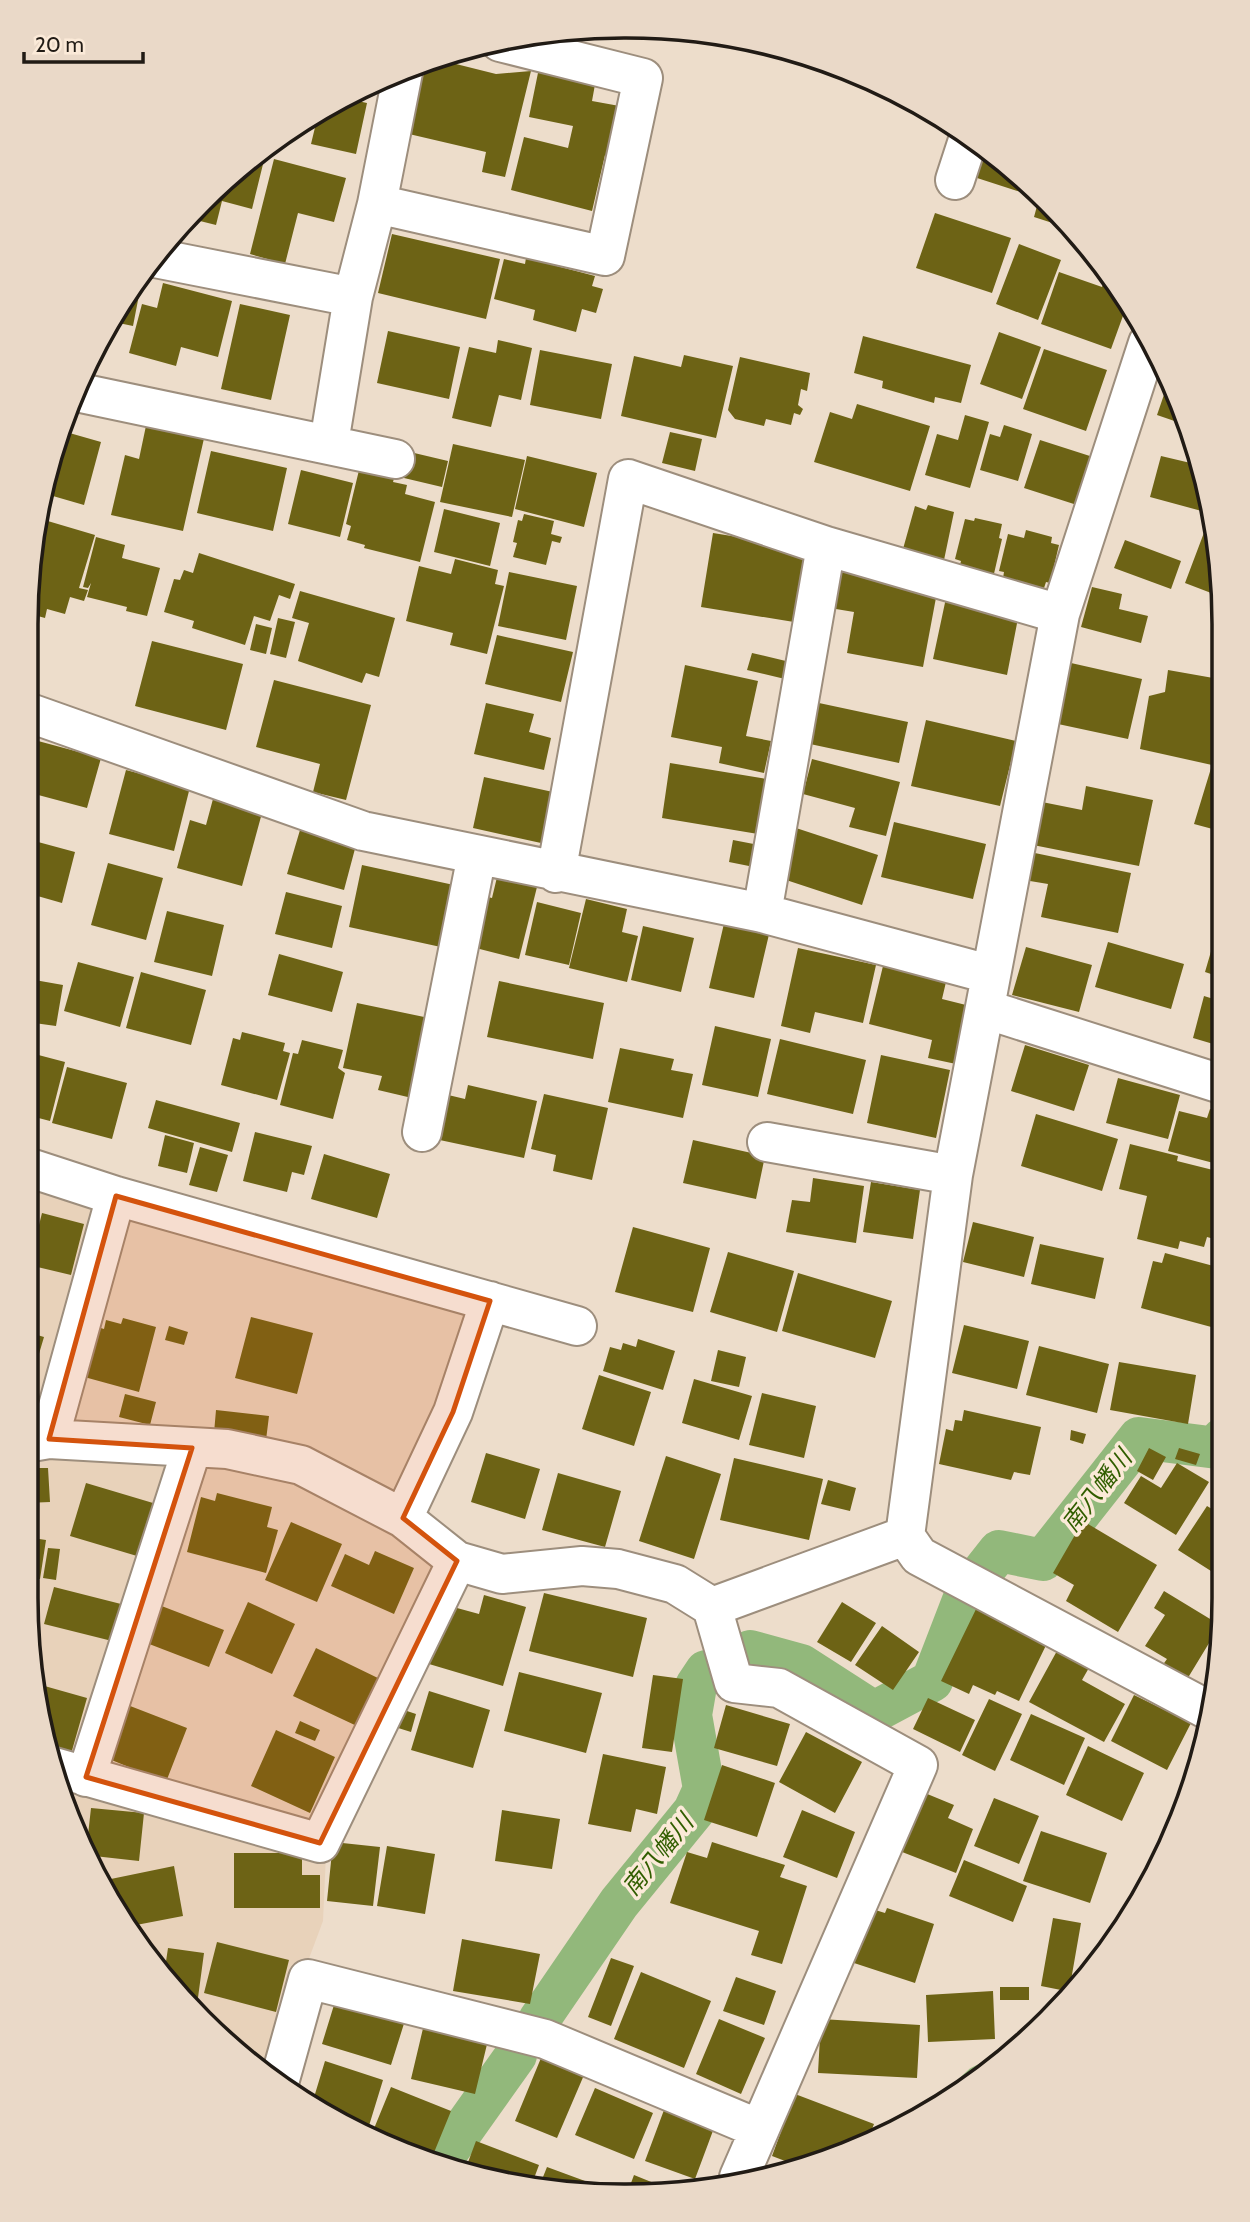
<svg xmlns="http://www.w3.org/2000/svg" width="1250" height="2222" font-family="Cabin,'Noto Sans JP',sans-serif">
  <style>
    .built { fill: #e8d2ba }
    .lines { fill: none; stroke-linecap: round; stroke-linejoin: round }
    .stream { stroke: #92b87b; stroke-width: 12 }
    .canal { stroke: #92b87b; stroke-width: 42 }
    .building { fill: #6d6315 }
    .minor-casing { stroke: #9d8e7d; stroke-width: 42 }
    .minor { stroke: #fff; stroke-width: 38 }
    .marked { fill: #d4530d; fill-opacity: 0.2; stroke: #d4530d; stroke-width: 5; stroke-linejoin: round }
    .labels { text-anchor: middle; stroke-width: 7; stroke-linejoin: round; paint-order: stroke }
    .water-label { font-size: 24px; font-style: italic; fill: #315e00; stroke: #fbead8 }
    .rim { fill: none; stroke: #211b15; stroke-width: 3.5 }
  </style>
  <rect width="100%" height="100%" fill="#edddcb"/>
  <path class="built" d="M27 1176 103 1202 36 1428 26 1429Z
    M26 1456 176 1461 76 1758 52 1752 26 1597Z
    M56 1777 326 1854 323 1921 267 2071 150 1961 58 1789Z"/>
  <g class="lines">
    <path class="stream" d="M963 2083 974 2073 1000 2060"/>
    <path class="canal" d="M984 1570 999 1551 1043 1560 1139 1438 1217 1448 1222 1439
      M750 1651 801 1665 874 1712 932 1681 964 1598
      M539 2020 619 1903 694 1811 704 1789 691 1715 696 1686 706 1671
      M440 2162 516 2055"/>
  </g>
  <path class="building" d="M436 59 496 74 531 71 505 177 482 172 486 152 409 134 426 63Z
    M539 68 596 79 592 101 625 107 615 157 605 155 592 211 511 190 524 137 568 148 573 126 529 117Z
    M344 98 367 103 356 154 311 144 318 115Z
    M260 150 266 152 252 209 222 201 216 225 188 218Z
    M982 151 1035 191 1033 196 974 177Z
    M274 159 346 178 334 222 298 213 285 264 250 254Z
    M1040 195 1048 201 1071 229 1034 217Z
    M935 213 1011 238 992 293 916 268Z
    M392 234 500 259 486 319 378 293Z
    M1019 244 1061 260 1038 320 996 304Z
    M526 258 595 276 592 286 603 289 596 313 582 309 576 332 533 320 535 310 494 299 504 259 525 264Z
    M1059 272 1102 287 1107 273 1123 293 1128 302 1111 349 1041 324Z
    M163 283 232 301 218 357 181 347 176 366 129 353 142 304 157 308Z
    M130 293 139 295 133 326 109 321Z
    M240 304 290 315 271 400 221 389Z
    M109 322 103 351 96 349 107 325Z
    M388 331 460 347 449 399 377 383Z
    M999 332 1041 347 1022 399 980 384Z
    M863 336 971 365 961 403 935 397 934 403 882 388 883 381 854 373Z
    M498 340 532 348 521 400 499 395 491 427 452 418 469 347 496 353Z
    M1044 349 1107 370 1086 431 1023 409Z
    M540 350 612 364 601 419 530 405Z
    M684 355 733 366 716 438 621 416 634 356 681 367Z
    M740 357 810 373 807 391 801 389 798 405 803 409 800 415 794 413 791 425 766 419 764 426 735 419 728 410Z
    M1168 383 1173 394 1189 426 1157 415Z
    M857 404 930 426 910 491 814 462 830 412 852 419Z
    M965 415 989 422 970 488 925 475 937 434 958 440Z
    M147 421 205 434 183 531 111 515 125 455 139 459Z
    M1004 425 1032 434 1018 481 980 470 990 434 1000 437Z
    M59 430 101 442 84 505 46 494Z
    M670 432 702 439 695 471 662 463Z
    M1040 440 1093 457 1077 505 1024 488Z
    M453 444 525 460 512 517 440 502Z
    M211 451 287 468 273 531 197 513Z
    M410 452 448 461 442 487 404 478Z
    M527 456 597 473 584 527 515 509Z
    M1161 456 1199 465 1209 513 1150 497Z
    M360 466 395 475 393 482 407 485 405 494 435 502 420 562 364 548 365 545 347 540 351 526 346 524Z
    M301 470 353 483 340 537 288 524Z
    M928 505 954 512 944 560 903 549 915 506 926 510Z
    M444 509 500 523 490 566 434 552Z
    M524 514 554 521 551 534 562 537 560 543 552 541 546 565 513 557 517 543 513 542 518 520 522 521Z
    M975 518 1002 524 999 538 1002 539 993 578 959 569 961 561 955 559 965 519 974 521Z
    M41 519 95 535 79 588 88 590 84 601 70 597 65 614 47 609 45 618 27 613 28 586Z
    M1026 530 1052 537 1051 543 1059 545 1050 583 1046 582 1044 588 1003 578 1004 572 999 571 1008 534 1024 538Z
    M1205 530 1216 534 1219 547V596L1185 583Z
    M713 533 806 548 794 622 701 607Z
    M96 537 125 545 122 558 160 568 147 616 126 611 127 607 87 597 91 583 88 588 83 587Z
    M1125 540 1181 561 1171 589 1114 568Z
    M199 553 295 584 290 599 279 595 270 621 254 616 245 645 192 628 194 621 164 612 174 579 180 580 184 570 193 573Z
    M455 559 498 570 495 584 504 586 487 654 450 645 453 633 406 621 419 566 451 574Z
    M837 568 938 587 923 667 847 653 854 612 830 608Z
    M509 572 577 586 566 640 498 626Z
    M1092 587 1122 594 1119 609 1148 616 1141 643 1081 627Z
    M300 591 395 618 379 677 366 673 362 683 298 661 309 623 292 618Z
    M946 598 1019 613 1007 675 933 659Z
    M278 618 295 622 286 658 270 654Z
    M256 624 272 628 266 654 250 650Z
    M497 635 573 652 561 702 485 684Z
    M152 641 243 664 226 730 135 706Z
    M752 653 790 662 785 679 747 670Z
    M1071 663 1142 679 1128 739 1058 724Z
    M685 665 758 681 746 736 771 741 764 773 719 763 722 747 671 737Z
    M1168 670 1219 679V720L1212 765 1140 749 1149 696 1165 692Z
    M274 680 371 705 346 800 313 792 320 764 256 747Z
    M486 703 534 714 529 732 551 738 544 770 474 754Z
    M819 703 908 722 899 763 810 744Z
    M926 720 1016 741 1000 806 911 786Z
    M27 738 101 758 87 808 27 792Z
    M812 759 900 782 886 836 849 827 855 808 803 794Z
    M670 763 773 780 764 835 662 818Z
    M1212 765 1219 767 1220 831 1194 824Z
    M126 770 190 787 174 851 109 834Z
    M484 777 553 792 541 843 473 828Z
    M1086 786 1153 800 1139 866 1033 845 1042 802 1082 810Z
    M213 799 262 813 242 886 177 868 190 820 206 825Z
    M894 822 986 844 973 899 881 877Z
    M790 826 878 855 862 905 774 876Z
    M300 830 356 845 344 890 287 874Z
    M27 839 75 852 62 903 27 893Z
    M733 840 764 846 759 868 729 862Z
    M1030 852 1131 873 1118 933 1041 917 1048 884 1024 880Z
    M108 863 163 878 146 940 91 925Z
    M362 865 463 887 450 949 349 927Z
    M498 873 538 883 519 959 468 946 481 895 492 898Z
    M286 892 342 906 332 948 275 934Z
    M586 899 627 909 622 932 638 936 627 982 569 968Z
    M537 902 581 913 569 965 525 955Z
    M167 911 224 925 212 976 154 962Z
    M726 915 771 926 754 998 709 988Z
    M1219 924H1220V977L1205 972Z
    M643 926 694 938 681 992 631 980Z
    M1108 942 1184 964 1171 1009 1095 987Z
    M1026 947 1092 965 1079 1012 1012 995Z
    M798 948 876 965 863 1023 815 1012 810 1033 781 1026Z
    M279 954 343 972 332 1012 268 995Z
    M78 962 134 977 120 1027 64 1011Z
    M883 966 946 982 942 999 970 1006 956 1064 928 1058 932 1040 869 1024Z
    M141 972 206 990 191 1045 126 1028Z
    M29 979 63 985 56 1026 27 1022Z
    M499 981 604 1003 593 1059 487 1037Z
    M1204 996 1220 1001V1046L1193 1038Z
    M357 1003 429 1018 412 1098 378 1090 382 1076 343 1068Z
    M715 1026 771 1039 758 1097 702 1085Z
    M242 1032 285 1043 283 1051 290 1053 277 1100 221 1085 233 1038 240 1040Z
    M780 1039 866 1060 853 1114 767 1094Z
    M302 1040 343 1050 338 1068 345 1073 333 1119 280 1105 293 1053 298 1054Z
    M1025 1045 1089 1065 1074 1111 1011 1091Z
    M620 1048 674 1059 671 1070 693 1074 683 1118 608 1102Z
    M27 1052 65 1062 50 1121 27 1115Z
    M881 1055 950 1070 936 1138 867 1123Z
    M67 1067 127 1083 112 1139 52 1123Z
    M1118 1078 1180 1095 1168 1139 1106 1123Z
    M468 1085 537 1101 524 1158 435 1139 444 1094 465 1099Z
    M544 1094 608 1108 592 1180 553 1171 556 1155 531 1149Z
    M156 1100 240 1123 232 1152 148 1128Z
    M1210 1109 1221 1112V1165L1168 1151 1179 1111 1207 1118Z
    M1036 1114 1118 1139 1102 1191 1021 1166Z
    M255 1132 312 1146 304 1175 292 1172 287 1192 243 1181Z
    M165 1135 194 1143 187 1173 158 1166Z
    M693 1140 765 1156 756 1199 683 1183Z
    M1130 1144 1178 1156 1177 1161 1221 1172V1241L1207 1237 1204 1247 1180 1241 1178 1249 1137 1239 1147 1196 1119 1189Z
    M200 1147 228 1155 217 1192 189 1185Z
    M324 1154 390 1174 377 1218 311 1199Z
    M813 1178 864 1186 856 1243 786 1232 792 1200 810 1202Z
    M871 1182 920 1190 913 1239 863 1232Z
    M42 1213 84 1224 71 1275 29 1265Z
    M973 1222 1034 1237 1024 1277 963 1262Z
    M633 1227 710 1248 693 1312 615 1292Z
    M1040 1244 1104 1258 1095 1299 1031 1284Z
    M728 1252 794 1271 777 1332 710 1312Z
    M1165 1253 1221 1268V1305L1215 1328 1141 1308 1153 1261 1162 1263Z
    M798 1273 892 1301 875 1358 782 1331Z
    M251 1317 313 1333 297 1394 235 1378Z
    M123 1318 156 1327 139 1392 77 1375 91 1325 104 1329 106 1320 121 1324Z
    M964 1325 1029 1341 1017 1389 952 1373Z
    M169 1326 188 1332 184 1345 165 1340Z
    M27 1332 44 1337 30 1384 27 1383Z
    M638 1339 675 1351 663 1390 603 1371 610 1347 621 1350 623 1343 636 1347Z
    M1039 1346 1109 1364 1097 1413 1026 1395Z
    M718 1350 746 1357 739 1387 711 1381Z
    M1119 1362 1196 1375 1188 1424 1110 1410Z
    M599 1375 651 1392 634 1446 582 1429Z
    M694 1379 752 1396 739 1440 682 1423Z
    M762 1393 816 1406 804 1458 749 1445Z
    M125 1394 156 1402 150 1425 119 1417Z
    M216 1410 269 1416 266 1440 214 1433Z
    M964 1410 1041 1427 1030 1475 1014 1472 1011 1480 939 1464 946 1429 953 1431 955 1420 962 1421Z
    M1071 1430 1086 1434 1083 1444 1070 1440Z
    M1149 1448 1166 1457 1153 1480 1137 1471Z
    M1179 1448 1200 1454 1196 1465 1175 1459Z
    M486 1453 540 1469 525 1519 471 1502Z
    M666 1456 721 1474 694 1559 639 1541Z
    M734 1458 823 1479 809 1540 720 1520Z
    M1177 1463 1209 1482 1176 1535 1124 1503 1141 1476 1161 1488Z
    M26 1468H48L50 1502 26 1503Z
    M558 1473 621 1491 605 1547 542 1530Z
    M828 1480 856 1488 850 1511 821 1504Z
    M86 1483 153 1503 137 1556 70 1536Z
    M217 1493 272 1507 267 1527 278 1530 266 1573 187 1552 201 1497 215 1501Z
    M1207 1506 1222 1515V1578L1178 1550Z
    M1083 1521 1157 1565 1118 1632 1066 1601 1074 1585 1053 1573Z
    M291 1522 342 1544 317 1602 265 1580Z
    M26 1537 46 1540 40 1579 26 1577Z
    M48 1548 60 1549 56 1580 43 1578Z
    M375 1551 414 1568 394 1614 331 1586 345 1554 369 1565Z
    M54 1587 121 1604 112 1641 44 1624Z
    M1164 1591 1220 1625 1186 1681 1162 1666 1167 1659 1145 1646 1165 1615 1154 1608Z
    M544 1593 647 1618 633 1677 529 1651Z
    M484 1595 526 1607 503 1686 429 1664 446 1605 479 1614Z
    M248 1602 295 1624 272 1674 225 1653Z
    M842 1602 876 1623 851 1662 817 1642Z
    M979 1603 1050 1637 1019 1701 997 1691 995 1695 973 1685 969 1694 941 1681Z
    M159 1605 224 1630 209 1667 144 1642Z
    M882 1626 919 1652 893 1690 855 1665Z
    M316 1648 382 1680 359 1727 293 1696Z
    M1058 1649 1090 1666 1082 1680 1125 1704 1104 1742 1029 1702Z
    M519 1672 602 1693 586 1753 504 1731Z
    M653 1675 683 1679 672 1752 642 1748Z
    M41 1685 87 1698 71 1754 51 1748Z
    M429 1691 490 1710 473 1768 411 1750Z
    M1134 1695 1191 1723 1167 1770 1111 1741Z
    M928 1698 975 1720 960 1752 913 1729Z
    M989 1699 1022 1714 995 1771 962 1755Z
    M125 1704 187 1728 166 1782 104 1757Z
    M726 1705 790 1724 777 1766 714 1748Z
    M401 1709 416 1714 411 1732 395 1727Z
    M1031 1714 1085 1738 1064 1785 1010 1760Z
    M300 1721 320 1730 315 1741 295 1733Z
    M276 1730 335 1757 310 1813 251 1786Z
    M806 1732 862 1762 835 1813 779 1782Z
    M1088 1746 1144 1773 1122 1821 1066 1795Z
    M603 1754 666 1767 657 1814 636 1809 631 1832 588 1824Z
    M722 1765 775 1783 757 1837 704 1820Z
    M920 1791 954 1805 948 1818 973 1829 956 1873 897 1850Z
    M994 1798 1039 1816 1019 1864 974 1846Z
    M91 1808 144 1813 139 1861 94 1856 87 1844Z
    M502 1810 560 1819 552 1869 495 1861Z
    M802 1810 855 1832 837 1878 783 1857Z
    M1041 1831 1107 1853 1090 1903 1023 1881Z
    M333 1842 380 1847 373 1906 327 1901Z
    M712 1842 785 1865 780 1877 807 1886 782 1964 751 1955 759 1931 670 1903 687 1852 707 1858Z
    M387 1846 435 1854 425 1914 377 1906Z
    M234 1853H302V1875H320V1908H234Z
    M964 1860 1027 1886 1013 1922 949 1896Z
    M174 1866 183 1916 131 1926 106 1880Z
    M887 1908 934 1924 915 1983 854 1963 872 1909 885 1913Z
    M1053 1918 1081 1923 1070 1986 1066 1991 1041 1986Z
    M462 1939 540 1954 530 2004 453 1991Z
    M217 1942 289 1960 276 2012 204 1993Z
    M168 1948 204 1953 197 2005 164 1975Z
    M144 1950H156L157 1968 150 1961Z
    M611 1958 634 1966 611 2026 588 2017Z
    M641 1972 711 2001 684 2068 614 2039Z
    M736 1977 776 1991 764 2025 723 2011Z
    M1000 1987H1029V2000H1000Z
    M993 1991 995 2039 928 2042 926 1995Z
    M338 1992 407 2014 391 2065 322 2044Z
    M719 2019 765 2038 741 2094 696 2074Z
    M821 2019 920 2025 917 2078 818 2073Z
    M425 2020 489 2036 475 2094 411 2079Z
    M541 2058 584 2075 557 2138 515 2121Z
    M325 2061 383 2080 368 2129 312 2104Z
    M391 2087 451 2111 433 2155 373 2131Z
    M595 2088 653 2113 634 2159 575 2135Z
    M795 2094 874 2124 867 2142 854 2150 793 2164 772 2156Z
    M664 2110 714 2128 695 2179 645 2161Z
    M476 2141 539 2165 533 2181 464 2173Z
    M547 2167 604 2188V2189L541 2182Z
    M634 2175 676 2192 664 2194 628 2191Z"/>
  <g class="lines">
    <defs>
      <path id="minor" d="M955 180 968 140
        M377 204 605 256 643 78 500 42
        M155 258 353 297
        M1148 343 1060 614 953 1175 905 1536 919 1556 1208 1710
        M76 392 395 459
        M329 443 353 297 377 204 403 72
        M27 712 363 831 762 913 989 974
        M556 873 628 479 826 546 1060 614
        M762 913 826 546
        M985 1009 1221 1084
        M422 1132 477 855
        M767 1142 953 1175
        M27 1167 116 1196 577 1326
        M49 1439 116 1196
        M26 1443 49 1439 227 1449 301 1465 403 1518 457 1561 502 1574 582 1566 618 1569 675 1584 712 1607
        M403 1518 453 1412 490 1301
        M54 1767 320 1843 457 1561
        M86 1777 192 1448
        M279 2083 308 1979 545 2039 759 2129
        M739 2177 918 1765 779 1688 734 1683 712 1607 905 1536"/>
    </defs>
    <use href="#minor" class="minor-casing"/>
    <use href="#minor" class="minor"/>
  </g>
  <path class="marked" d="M116 1196 490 1301 453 1412 403 1518 457 1561 320 1843 86 1777 192 1448 49 1439Z"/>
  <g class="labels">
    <g class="water-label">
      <text transform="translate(1097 1491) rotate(-52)" y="8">南八幡川</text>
      <text transform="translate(658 1855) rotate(-51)" y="8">南八幡川</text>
    </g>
  </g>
  <path d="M0 0H1250V2222H0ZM624 38H626A586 586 0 0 1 1212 624V1598A586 586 0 0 1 626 2184H624A586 586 0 0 1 38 1598V624A586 586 0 0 1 624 38Z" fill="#ead9c8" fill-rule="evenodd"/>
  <path class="rim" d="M624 38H626A586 586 0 0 1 1212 624V1598A586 586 0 0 1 626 2184H624A586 586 0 0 1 38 1598V624A586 586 0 0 1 624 38Z"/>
  <path d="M24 52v10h119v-10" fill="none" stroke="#211b15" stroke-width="3.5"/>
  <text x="35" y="52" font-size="21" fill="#211b15" stroke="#fbead8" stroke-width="5" paint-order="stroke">20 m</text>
</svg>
